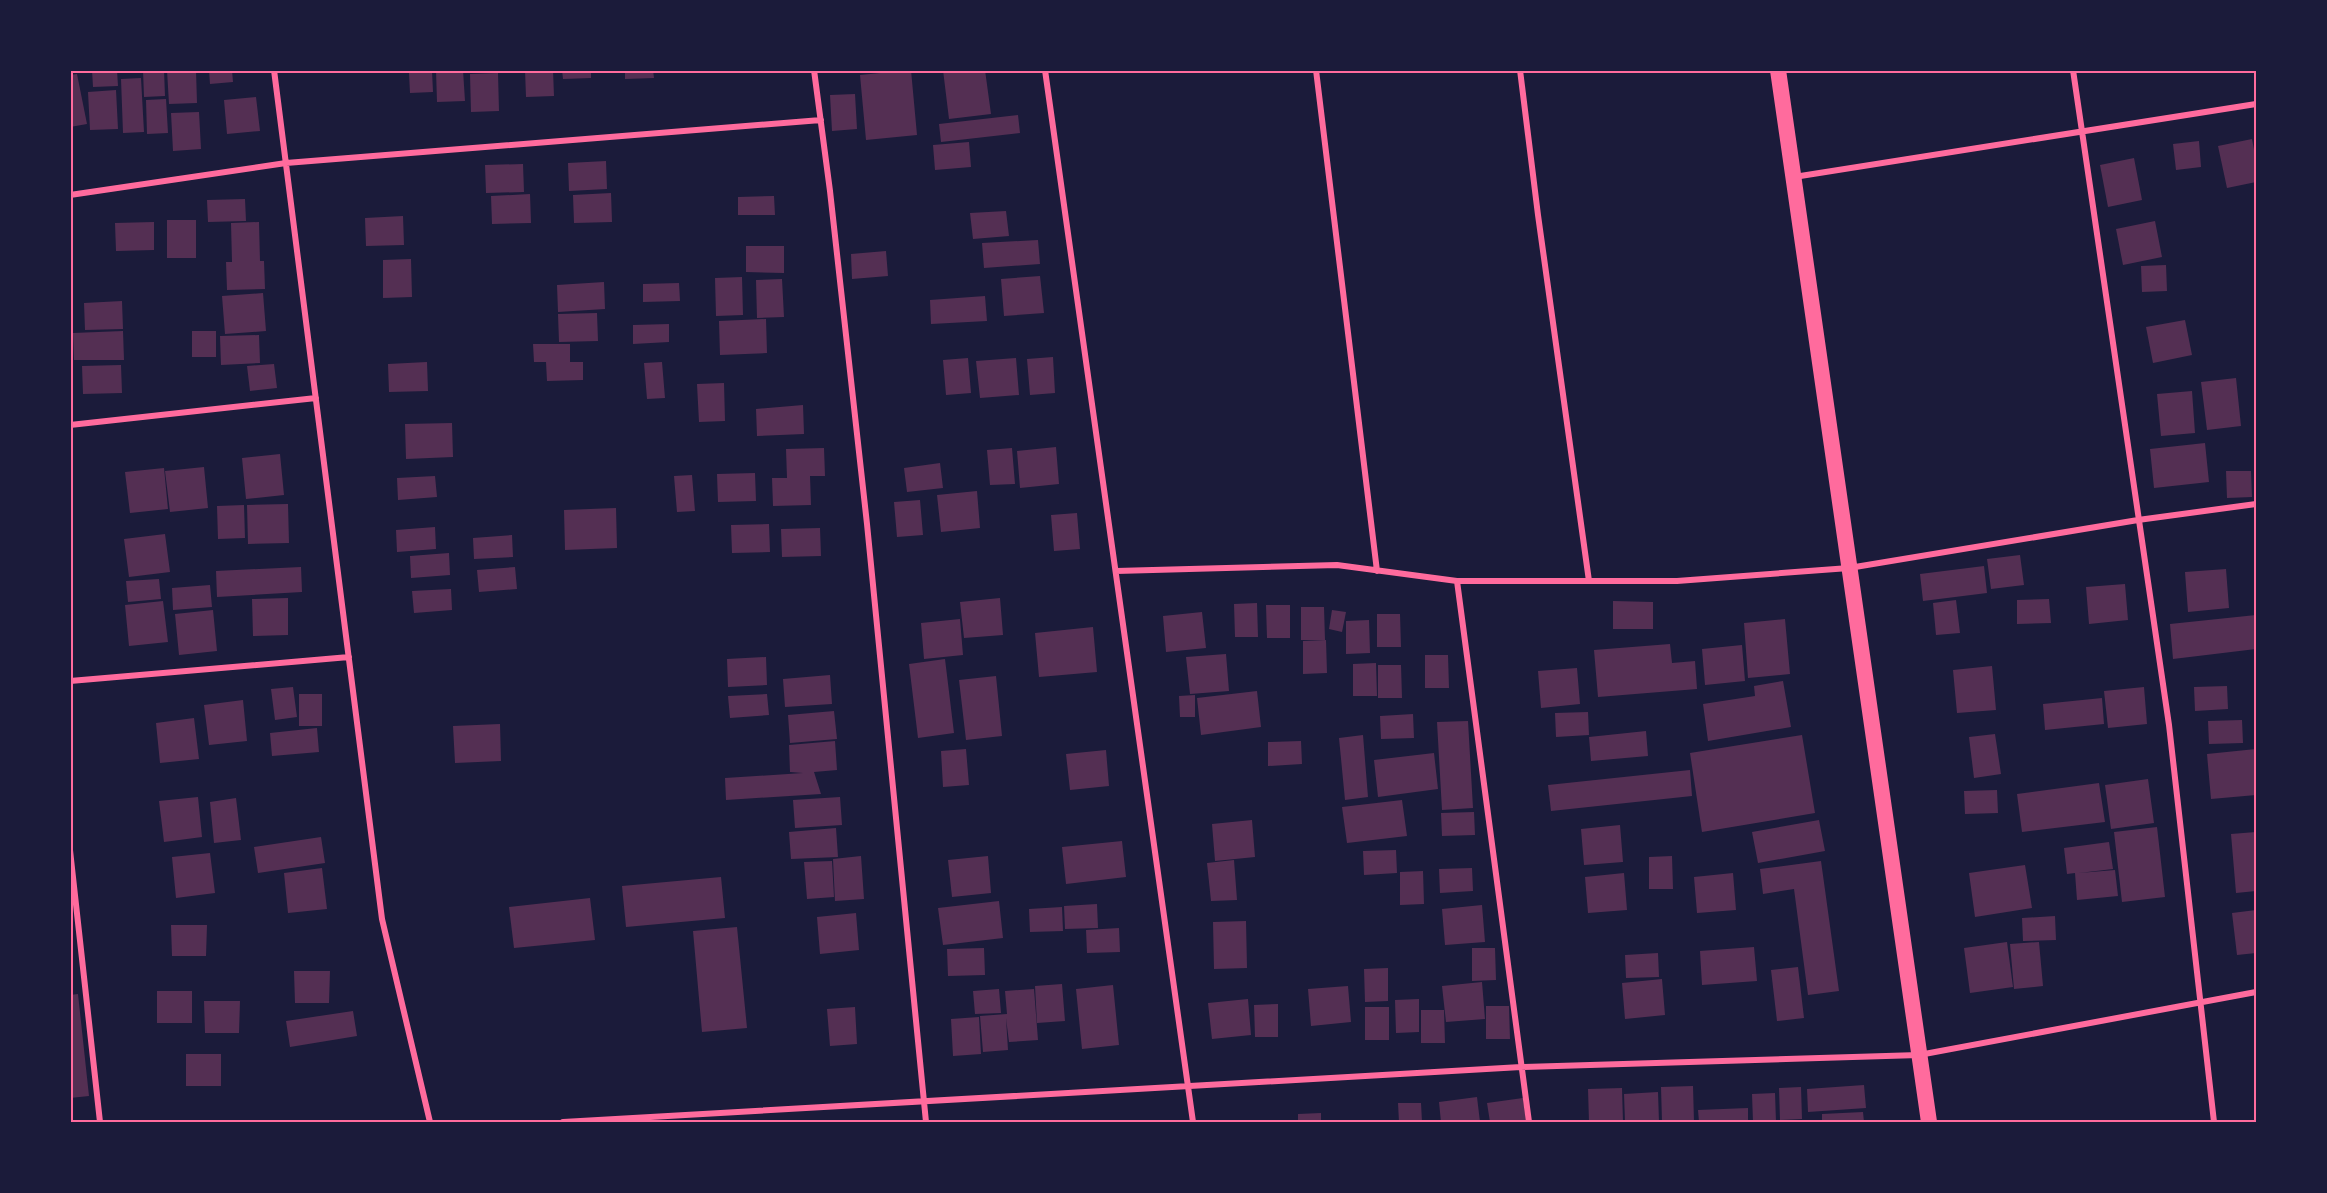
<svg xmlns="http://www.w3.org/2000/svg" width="2327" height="1193" font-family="'Exo 2',sans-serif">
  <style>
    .building { fill: #542f53 }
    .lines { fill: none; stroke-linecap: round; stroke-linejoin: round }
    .minor { stroke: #ff6b9d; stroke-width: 6 }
    .trunk { stroke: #ff6b9d; stroke-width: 16 }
    .neatline { fill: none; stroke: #ff6b9d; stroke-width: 2 }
  </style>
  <rect width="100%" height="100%" fill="#1b1b3a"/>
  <path class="building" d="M92 70H117L118 86 93 87Z
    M143 70H164L165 96 144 97Z
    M167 70H196L197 103 169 104Z
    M209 70H232L233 82 210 84Z
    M436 70H463L465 101 437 102Z
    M525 70H553L554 96 526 97Z
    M562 70H591V78L563 79Z
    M625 70H653L654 78 625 79Z
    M911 70 917 135 866 140 860 75Z
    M943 70H985L991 114 949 119Z
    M432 71 433 92 410 93 409 73Z
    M498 73 499 111 471 112 470 74Z
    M77 74 87 124 70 127V75Z
    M141 78 144 132 123 133 121 79Z
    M116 90 118 129 90 130 88 92Z
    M855 94 857 129 832 131 830 95Z
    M256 97 260 131 227 134 224 100Z
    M166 99 168 133 147 134 146 100Z
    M199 112 201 149 173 151 171 113Z
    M1018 115 1020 133 941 142 939 124Z
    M2252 139 2256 160V182L2227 188 2218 146Z
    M2199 141 2201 167 2176 170 2173 144Z
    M969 142 971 167 935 170 933 145Z
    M2134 158 2142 200 2108 207 2100 165Z
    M606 161 607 189 569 191 568 163Z
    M523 164 524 192 486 193 485 165Z
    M611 193 612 222 574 223 573 195Z
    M530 194 531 223 492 224 491 196Z
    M774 196 775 215H738V197Z
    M245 199 246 221 208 222 207 200Z
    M1006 211 1009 236 973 239 970 213Z
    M403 216 404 245 366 246 365 218Z
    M167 220H196V258H167Z
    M2155 221 2162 257 2123 265 2116 229Z
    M154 222V250L116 251 115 223Z
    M259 222 260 261H264L265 289 227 290 226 262H232L231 223Z
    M1038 240 1040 264 984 268 982 243Z
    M746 246H784V273L746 272Z
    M886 251 888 276 852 279 851 254Z
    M411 259 412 297 383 298V260Z
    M2166 265 2167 291 2142 292 2141 266Z
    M1040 276 1044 313 1004 316 1001 279Z
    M742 277 743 315 716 316 715 278Z
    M782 279 784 317 757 318 756 280Z
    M604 282 605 309 558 312 557 285Z
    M679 283 680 301 643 302V284Z
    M263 293 266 331 225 334 222 296Z
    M985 296 987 321 931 324 930 300Z
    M122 301 123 329 85 330 84 303Z
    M597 313 598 341 559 342 558 314Z
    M766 319 767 353 720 355 719 321Z
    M2185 320 2192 355 2153 363 2146 327Z
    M669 324V342L633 344V325Z
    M123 331 124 360H74L73 333Z
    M192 331H216V357H192Z
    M259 335 260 363 221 365 220 336Z
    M533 344H570V362H583V380L547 381 546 362H534Z
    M1053 357 1055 393 1030 395 1027 359Z
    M968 358 971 393 946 395 943 360Z
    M1016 358 1019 395 980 398 976 361Z
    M427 362 428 391 389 392 388 364Z
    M662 362 665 398 647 399 644 363Z
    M274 364 277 388 250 391 247 366Z
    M121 365 122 393 83 394 82 366Z
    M2236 378 2241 426 2207 430 2201 382Z
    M724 383 725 421 699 422 697 384Z
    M2192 391 2195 433 2161 436 2157 394Z
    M803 405 804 434 757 436 756 409Z
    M452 423 453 457 406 459 405 424Z
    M2205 443 2209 482 2154 488 2150 449Z
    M1056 447 1059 484 1020 488 1017 451Z
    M824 448 825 476H810L811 505 773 506 772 478H787L786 449Z
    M1012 448 1015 484 990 485 987 450Z
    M280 454 284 495 246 499 242 458Z
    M940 463 943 488 907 492 904 468Z
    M204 467 208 508 170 512 165 471Z
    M164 468 168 509 130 513 125 472Z
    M2226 471H2251L2252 497 2227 498Z
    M755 473 756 501 718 502 717 474Z
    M692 475 695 511 677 512 674 476Z
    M435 476 437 497 398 500 397 478Z
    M977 491 980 528 941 532 937 495Z
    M920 500 923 535 897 537 894 502Z
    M288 504 289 543 248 544 247 505Z
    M244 505 245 538 218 539 217 506Z
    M616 508 617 548 565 550 564 510Z
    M1077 513 1080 549 1054 551 1051 515Z
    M769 524 770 552 732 553 731 525Z
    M435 527 436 549 397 552 396 530Z
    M820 528 821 556 782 557 781 529Z
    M165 534 170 572 129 577 124 539Z
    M512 535 513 557 474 559 473 538Z
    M449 553 450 575 411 578 410 556Z
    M2020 555 2024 585 1991 589 1987 559Z
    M1984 566 1987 593 1923 601 1920 574Z
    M301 567 302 592 217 597 216 571Z
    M515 567 517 589 479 592 477 570Z
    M2226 569 2229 608 2188 612 2185 572Z
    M159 579 161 599 128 602 126 581Z
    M2125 584 2128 620 2089 624 2086 587Z
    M210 585 212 607 173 610 172 588Z
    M451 589 452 610 414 613 412 591Z
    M288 598V635L253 636 252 599Z
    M1000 598 1003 635 964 638 960 602Z
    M2049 599 2051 623 2017 624V600Z
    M1956 600 1960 633 1936 635 1933 603Z
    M163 601 168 642 129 646 125 605Z
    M1613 601 1653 602V629H1613Z
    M1257 603 1258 637H1235L1234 604Z
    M1266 605H1290V638H1267Z
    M1301 607H1324L1325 640H1301Z
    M213 610 217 651 179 655 175 614Z
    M1332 610 1346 612 1342 632 1329 629Z
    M1202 612 1206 648 1166 652 1163 616Z
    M1377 614H1400L1401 647H1377Z
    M2256 615V649L2173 659 2170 624Z
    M960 619 963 655 924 659 921 623Z
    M1785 619 1790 674 1748 678 1744 623Z
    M1369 620 1370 653 1346 654V621Z
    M1093 627 1097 672 1039 677 1035 633Z
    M1326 640 1327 673 1303 674V641Z
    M1670 644 1672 663 1695 661 1697 689 1598 697 1594 650Z
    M1742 645 1745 681 1705 685 1702 649Z
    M1226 654 1229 691 1190 694 1186 657Z
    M1425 655H1448L1449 688H1425Z
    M766 657 767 685 728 687 727 659Z
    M945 659 954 733 918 738 909 664Z
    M1376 663 1377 696H1353V664Z
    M1378 665H1401L1402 698H1378Z
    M1992 666 1996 710 1957 713 1953 670Z
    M1577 668 1580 704 1541 708 1538 671Z
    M830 675 832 704 785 707 783 679Z
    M996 676 1002 736 966 740 959 680Z
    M1783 681 1791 727 1708 741 1703 704 1755 696 1754 686Z
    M2227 686 2228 709 2195 711 2194 687Z
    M293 687 297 717 275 720 271 689Z
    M2144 687 2147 724 2108 728 2104 691Z
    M1257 691 1261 727 1201 735 1197 698Z
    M299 694H322V726H299Z
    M767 694 769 715 730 718 728 696Z
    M1195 695V717H1180L1179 696Z
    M2102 698 2104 724 2045 730 2043 704Z
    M243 700 247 741 209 745 204 705Z
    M834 711 837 739 790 743 788 715Z
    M1588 712 1589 735 1556 737 1555 713Z
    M1413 714 1414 738 1381 739 1380 716Z
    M194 718 199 759 160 763 156 723Z
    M2242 720 2243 743 2209 744 2208 721Z
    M1468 721 1473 808 1442 810 1437 722Z
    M500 724 501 761 455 763 453 726Z
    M317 728 319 752 272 756 270 733Z
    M1646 731 1648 756 1591 761 1589 737Z
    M1995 734 2001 774 1974 778 1969 737Z
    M1363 735 1368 797 1345 800 1339 738Z
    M1802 735 1815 813 1702 832 1690 753Z
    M835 741 837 770 814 772 821 794 726 800 725 778 803 773 790 772 789 745Z
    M1301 741 1302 764 1268 766V742Z
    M966 749 969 785 943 787 941 751Z
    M2256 749V795L2211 799 2207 754Z
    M1106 750 1109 786 1070 790 1066 754Z
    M1434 753 1438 789 1378 797 1374 760Z
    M1690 770 1692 796 1551 811 1548 785Z
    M2148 779 2154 823 2111 829 2105 785Z
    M2099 783 2105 822 2022 832 2017 794Z
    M1997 790 1998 813 1965 814 1964 791Z
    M198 797 202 837 164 842 159 801Z
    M840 797 842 825 795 828 793 800Z
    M236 798 241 840 214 843 210 802Z
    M1402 800 1407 836 1347 843 1342 807Z
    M1474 812 1475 835 1442 836 1441 813Z
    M1252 820 1255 857 1215 861 1212 824Z
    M1819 820 1825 851 1758 863 1752 832Z
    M1620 825 1623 862 1584 865 1581 829Z
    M2157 827 2165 897 2122 902 2114 832Z
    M836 828 838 857 791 859 789 832Z
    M2256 832V891L2236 893 2231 834Z
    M321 837 325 863 258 873 254 847Z
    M1122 841 1126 877 1066 884 1062 847Z
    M2109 842 2113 869 2079 873 2115 870 2118 896 2077 900 2075 873 2067 874 2064 848Z
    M1396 850 1397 873 1364 875 1363 851Z
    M210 853 215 893 176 898 172 857Z
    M861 856 864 899 835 901 833 859Z
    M988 856 991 893 952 897 948 860Z
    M1672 856 1673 889H1649V857Z
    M1234 860 1237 900 1211 901 1207 863Z
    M832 861 834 897 807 899 804 862Z
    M1821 861 1839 991 1808 995 1794 889 1763 894 1760 869Z
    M2025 865 2032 908 1975 917 1969 873Z
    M322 868 327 909 288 913 284 873Z
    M1472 868 1473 891 1440 893 1439 869Z
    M1423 871 1424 904 1400 905V872Z
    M1624 873 1627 910 1588 913 1585 877Z
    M1733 873 1736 910 1697 913 1694 877Z
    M721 877 725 918 626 927 622 886Z
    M590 898 595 940 514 948 509 907Z
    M999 901 1003 938 943 945 938 908Z
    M1097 904 1098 928 1065 929 1064 906Z
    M1482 905 1485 942 1445 945 1442 909Z
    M1062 907 1063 931 1030 932 1029 909Z
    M2256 910V953L2237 955 2232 913Z
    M856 913 859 950 820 954 817 917Z
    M2055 916 2056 940 2023 941 2022 918Z
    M1246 921 1247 968 1214 969 1213 922Z
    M171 925H207L206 956H172Z
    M737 927 747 1028 702 1032 693 931Z
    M1119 928 1120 952 1087 953 1086 930Z
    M2007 942 2013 987 1970 993 1964 948Z
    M2039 942 2043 986 2014 989 2010 944Z
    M1754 947 1757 981 1702 985 1700 951Z
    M984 948 985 975 948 976 947 949Z
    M1472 948H1495L1496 980 1472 981Z
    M1658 953 1659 977 1626 978 1625 955Z
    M1798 967 1804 1018 1777 1021 1771 970Z
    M1388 968V1001L1365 1002 1364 969Z
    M294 971H330L329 1003H295Z
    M1662 979 1665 1015 1625 1019 1622 983Z
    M1482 982 1485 1019 1446 1022 1442 986Z
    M1062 984 1065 1021 1037 1023 1035 986Z
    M1113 985 1119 1045 1082 1049 1076 989Z
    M1348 986 1351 1022 1311 1026 1308 989Z
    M999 989 1001 1013 975 1014 973 991Z
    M1034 989 1038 1040 1009 1042 1006 1018 1008 1050 983 1052 980 1016 1007 1014 1005 991Z
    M157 991H192V1023H157Z
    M78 994 89 1096 70 1098V995Z
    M1248 999 1251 1035 1212 1039 1208 1003Z
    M1419 999V1032L1396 1033 1395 1000Z
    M204 1001H240L239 1033H205Z
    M1278 1004V1037H1255L1254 1005Z
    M1486 1006H1509L1510 1039H1486Z
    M855 1007 857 1044 830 1046 827 1009Z
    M1365 1007H1389V1040H1365Z
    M1421 1010H1444L1445 1043H1421Z
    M353 1011 357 1036 290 1047 286 1021Z
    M979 1017 981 1054 953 1056 951 1019Z
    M186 1054H221V1086H186Z
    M1864 1085 1866 1108 1808 1112 1807 1089Z
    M1693 1086 1694 1122H1662L1661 1087Z
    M1801 1087 1802 1119 1780 1120 1779 1088Z
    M1622 1088 1623 1122H1589L1588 1089Z
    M1658 1092 1659 1122H1625L1624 1094Z
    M1775 1093 1776 1122H1753L1752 1094Z
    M1477 1097 1480 1122H1441L1439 1102Z
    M1523 1098 1526 1122H1490L1487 1103Z
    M1398 1103H1421L1422 1122H1399Z
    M1748 1108V1122H1699L1698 1110Z
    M1863 1112 1864 1122H1822V1114Z
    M1321 1113V1122H1298V1114Z"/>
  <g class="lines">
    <path class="minor" d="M274 70 382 919 430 1122
      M814 70 830 191 867 524 926 1122
      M1045 70 1193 1122
      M1316 70 1377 571
      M1520 70 1538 215 1589 581
      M2073 70 2169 725 2214 1122
      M1794 177 2256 104
      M70 195 286 163 821 120
      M70 425 316 398
      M1116 571 1337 565 1457 581H1677L1849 568 2138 520 2256 504
      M1457 581 1529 1122
      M70 681 349 657
      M70 850 100 1122
      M563 1122 1521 1067 1919 1055 2256 992"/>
    <path class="trunk" d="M1778 70 1929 1122"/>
  </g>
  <rect width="2327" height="1193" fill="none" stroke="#1b1b3a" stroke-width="144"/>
  <rect x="72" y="72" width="2183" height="1049" class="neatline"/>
</svg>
